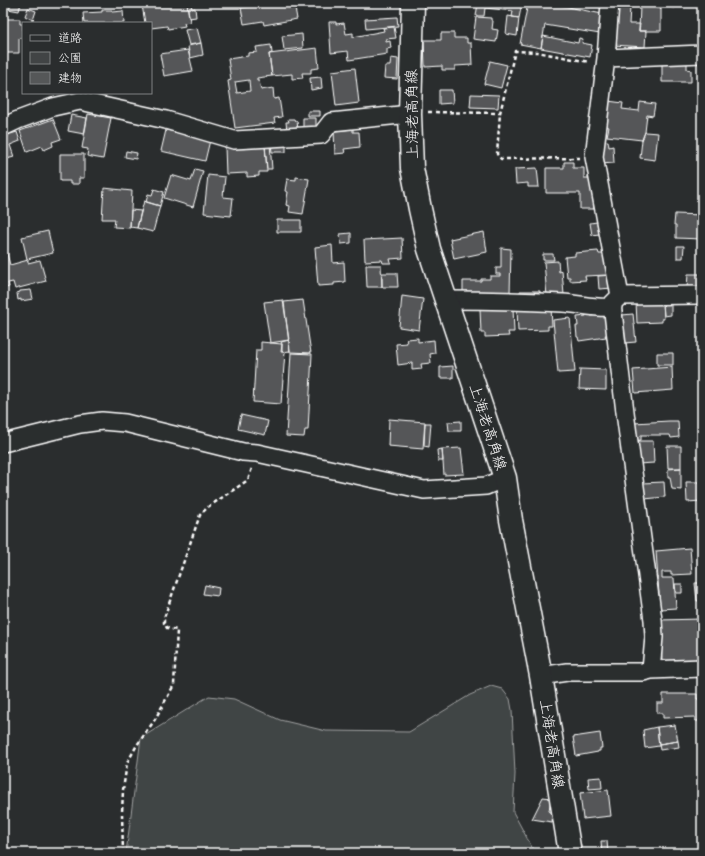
<svg xmlns="http://www.w3.org/2000/svg" width="705" height="856" font-family="'Gochi Hand','Klee One',sans-serif">
  <style>
    .green { fill: #414445; stroke: #a0a2a2 }
    .building { fill: #555758; stroke: #fff; fill-rule: evenodd }
    .lines { fill: none; stroke-linecap: round; stroke-linejoin: round }
    .minor-casing { stroke: #fff; stroke-width: 20 }
    .major-casing { stroke: #fff; stroke-width: 25 }
    .path { stroke: #fff; stroke-width: 2.5; stroke-dasharray: 4 3; stroke-linecap: butt }
    .minor { stroke: #2a2d2e; stroke-width: 17 }
    .major { stroke: #2a2d2e; stroke-width: 22 }
    .labels { text-anchor: middle; stroke-width: 4; stroke-linejoin: round; paint-order: stroke }
    .street-label { font-size: 15px; fill: #fff; stroke: #2a2d2e }
  </style>
  <rect width="100%" height="100%" fill="#2a2d2e"/>
  <filter id="ink" filterUnits="userSpaceOnUse"><feTurbulence type="fractalNoise" baseFrequency=".025" numOctaves="2"/><feDisplacementMap in="SourceGraphic" scale="8" xChannelSelector="R" yChannelSelector="G"/><feConvolveMatrix kernelMatrix="1 2 1 2 8 2 1 2 1" color-interpolation-filters="sRGB"/></filter>
  <g filter="url(#ink)">
    <path class="green" d="M491 686 502 689 510 699 512 710 515 774 513 812 535 853H126L141 738 209 696 234 699 280 720 326 731 409 732 470 695Z"/>
    <path class="building" d="M9 3H21L19 11 8 9Z
      M156 3H187L190 22 184 23 185 26 168 29 167 26 151 28V23H145L142 5Z
      M187 3H191L192 9 195 8 196 17 189 18Z
      M274 3H292V8H295L297 19 264 25 263 21 244 24 241 8Z
      M368 3H390L391 4 368 6Z
      M478 3H522L519 18 512 17 513 11 485 8 484 16H476Z
      M528 3H544L554 4 602 14 600 34 545 25 541 48 520 44Z
      M663 3H675L674 8 662 6Z
      M615 6 630 7 629 24H640L639 31H646L645 47 613 45Z
      M640 6 661 7V31H639Z
      M28 8 36 11 33 20 25 16Z
      M102 10H112V12L123 11 124 23H84L83 13 102 12Z
      M508 16 519 18 517 36 506 34Z
      M397 17 398 26 366 29 365 19Z
      M476 17 491 18V20L493 21 492 29 498 30 496 42 473 39Z
      M3 19H20V24H23V38H19V53H6V44H3Z
      M329 22H336V24L344 23 346 34 353 33V37L384 31 383 28 394 27 396 38 386 39V42L390 41 391 48 387 49V54L349 60 348 51 331 53Z
      M197 28 201 43 189 45 185 30Z
      M441 33H454V38H467V43H471L472 65 455 66V70H442V66L425 67 424 40H441Z
      M302 34 303 48 284 50 282 36Z
      M543 36 578 43 579 38 583 39 582 43 592 45 590 57 541 48Z
      M201 43 203 55 190 58 188 46Z
      M271 45 272 53 269 54 272 76 257 78V81H259L261 90 273 88 274 99 279 98 282 117 274 118 275 123 235 128 228 81 231 80 228 59 248 56V53L257 52 256 47ZM249 80 250 91 237 93 235 82Z
      M317 48 319 68 311 69V73H302L303 78 292 79V74L272 76 269 54Z
      M188 50 193 71 164 76 160 54Z
      M391 58 398 59 397 79 384 78 385 66H390Z
      M687 59V69L691 70V82H662V62Z
      M490 61 507 65 501 88 484 84Z
      M355 68 359 103 336 106 332 71Z
      M321 77 322 88 311 90 310 78Z
      M439 90H452L453 103 439 104Z
      M471 94 499 95 498 108 470 107Z
      M608 101 623 103 622 109 639 111 640 102 655 104 653 116 647 115 645 132 642 140 607 136 609 127 605 126Z
      M308 111H320V116H308Z
      M88 114 111 118 103 159 87 156 88 149 82 148Z
      M71 115 87 118 84 134 68 131Z
      M303 118H316V130H303Z
      M53 119 61 139 52 142 53 146 44 150 42 146 27 152 20 131Z
      M288 119H294L295 121H297L298 130 287 131 286 122H289Z
      M353 129V132H359L360 147 344 149 345 153 335 154 334 131Z
      M166 130 210 140 205 161 161 151Z
      M17 132 20 141 10 145 14 157 3 160V139L8 137 7 135Z
      M645 132 658 133 655 160 640 158 642 140Z
      M608 141 609 147 613 146 614 163 601 164 600 142Z
      M271 143H286V152H272Z
      M270 144 272 169H267L265 145Z
      M265 145 267 172H259V176L247 177V173L226 174 225 147Z
      M126 151 137 153 136 159 125 157Z
      M60 154H84V178H79V184H70V181H60Z
      M564 162H573V168H584V178H593L594 209H580V193H546V168H564Z
      M537 168 539 187H528V183L516 184 515 169Z
      M195 169 203 171 193 207 164 198 171 175 191 181Z
      M208 175 225 177 223 197 233 198 231 216 204 213Z
      M296 177 309 179 303 214 289 212 290 206 286 205 288 192 285 191 287 179 296 180Z
      M104 188 132 191 130 228 114 227 115 219H102Z
      M154 189 164 192 160 206 146 202 148 194 152 195Z
      M144 201 160 206 153 232 137 228Z
      M131 210 141 211 137 228 130 227Z
      M675 214 702 215V239L676 238V225H674Z
      M277 220H301V232H277Z
      M597 222 599 234 592 235 590 223Z
      M48 231 53 253 27 259 22 237Z
      M484 232 487 252 454 259 450 239Z
      M351 233V243L341 244 340 234Z
      M402 238 403 258 390 259 391 263H383L382 260 365 261 364 240Z
      M3 239 10 265 28 260V263L40 260 46 281 15 289 13 282 8 283 9 287 3 289Z
      M332 245 333 263 344 262 345 282 334 283V285L318 286 315 247Z
      M677 246H684L683 258H677Z
      M501 248 511 249 510 294 463 293V281H481V279H490V276H500V274H496V268H501Z
      M598 251 599 254H605L607 275 585 276 586 280 570 281V277H567L565 257 575 256V253Z
      M543 254H553L554 260H543Z
      M558 261 559 272 562 271 564 295 547 296 544 262Z
      M366 265H381L382 287H367Z
      M382 273H397L398 287H382Z
      M688 274H700L699 288H687Z
      M612 275 613 288 599 289 598 276Z
      M31 290 33 299 21 301V299L18 300 17 293 20 292V291Z
      M520 291H540V297L520 296Z
      M402 296 423 299 419 330 399 327Z
      M283 300 289 340 270 343 264 302Z
      M303 300 311 353 290 352 284 302Z
      M663 301 664 319H662V322L637 323 636 302Z
      M663 303H671V315L664 316Z
      M551 307 552 326H548V330L518 331 517 308Z
      M513 308 514 332H508L509 336 485 337V333H481L480 309Z
      M591 311V316L605 314 607 335H605L606 337 579 341 578 337H577L576 326H578L577 317 586 316 585 312Z
      M633 314 636 342 624 343 622 315Z
      M570 318 575 372 558 373 553 320Z
      M418 338V342L434 340 435 353 430 354 431 363 421 364 422 369 412 370V363L398 365 396 344 407 343 406 339Z
      M289 340 290 351 282 352V344L281 342Z
      M261 342 282 344 281 352H285L281 404 253 402 256 350H261Z
      M291 353 312 354 308 430H305L304 437 286 436Z
      M657 353H673V365H657Z
      M453 366V378H440V367Z
      M672 367 673 390 635 393 633 370Z
      M580 369 606 370V390L579 389Z
      M241 415 268 421 265 435 238 429Z
      M389 419 425 422 423 449 388 446Z
      M461 421V431H449L448 422Z
      M669 421H678L679 437 671 438 670 435H641V440L635 441 634 423Z
      M425 423H431L429 447 424 446Z
      M638 441H653L654 463 638 464Z
      M667 446H681V468H668Z
      M461 448 464 474 444 475 442 449Z
      M442 449 443 461H438L437 450Z
      M681 468V490L672 489 670 477H668V469Z
      M664 482 665 497 644 499 642 483Z
      M686 482H702V501L687 502Z
      M690 548 692 574 671 575V572H662V578H674L676 608 660 609 656 551Z
      M698 549H702V600L697 601 695 583H699Z
      M675 584H682V593H676Z
      M205 585 219 588 218 596 203 594Z
      M702 619V661L662 662 660 620Z
      M663 694H697V699H702V721H695V717L663 718V713H657V703H663Z
      M675 725 678 741 659 744 657 727Z
      M657 727 659 746 645 748 643 730Z
      M600 733 602 748H600V751H598V752L576 756 573 737Z
      M678 741 679 747 660 750 659 744Z
      M601 777 602 788 589 789 588 778Z
      M608 790 611 816 583 819 580 793Z
      M543 797 551 798 549 811 552 813 553 816 552 822 532 819Z
      M601 841H607L608 853H602Z"/>
    <g class="lines">
      <defs>
        <path id="minor" d="M610 3 606 58 594 157 620 296
          M606 58 702 54
          M3 127 18 120 53 107 80 101 166 120 234 140 321 135 331 122 410 114
          M446 300C485 300 524 301 563 303 580 304 596 309 613 307
          M3 443 80 424 102 421 125 423 243 452 257 453 424 490 486 486 505 478
          M651 670 654 637 653 620 626 420 612 304 620 296 702 295
          M541 676 567 672H643L651 670 702 668"/>
        <path id="major" d="M413 3 410 114 412 168 420 209 429 249 505 478 511 520 541 676 570 853"/>
      </defs>
      <use href="#minor" class="minor-casing"/>
      <use href="#major" class="major-casing"/>
      <path class="path" d="M428 112 500 113
        M580 158 501 159 497 154 500 113 515 51 537 52 589 62
        M123 853 122 813 123 790 127 763 137 745 154 721 174 685 177 630 167 628 164 623V618L200 515 208 507 248 480 252 468"/>
      <use href="#minor" class="minor"/>
      <use href="#major" class="major"/>
    </g>
  </g>
  <g class="labels">
    <g class="street-label">
      <text transform="translate(412 114) rotate(-91)" y="5">上海老高角線</text>
      <text transform="translate(488 427) rotate(72)" y="5">上海老高角線</text>
      <text transform="translate(552 744) rotate(81)" y="5">上海老高角線</text>
    </g>
  </g>
  <rect width="705" height="856" fill="none" stroke="#2a2d2e" stroke-width="16"/>
  <rect x="8" y="8" width="689" height="840" fill="none" stroke="#fff" stroke-width="1.5" filter="url(#ink)"/>
  <rect x="22" y="22" width="130" height="72" fill="#2a2d2e" stroke="#7f8182"/>
  <rect x="30" y="35" width="20" height="6" fill="#2a2d2e" stroke="#7f8182"/>
  <text x="58" y="42" font-size="12" fill="#ffffff">道路</text>
  <rect x="30" y="52" width="20" height="12" fill="#414445" stroke="#7f8182"/>
  <text x="58" y="62" font-size="12" fill="#ffffff">公園</text>
  <rect x="30" y="72" width="20" height="12" fill="#555758" stroke="#7f8182"/>
  <text x="58" y="82" font-size="12" fill="#ffffff">建物</text>
</svg>
